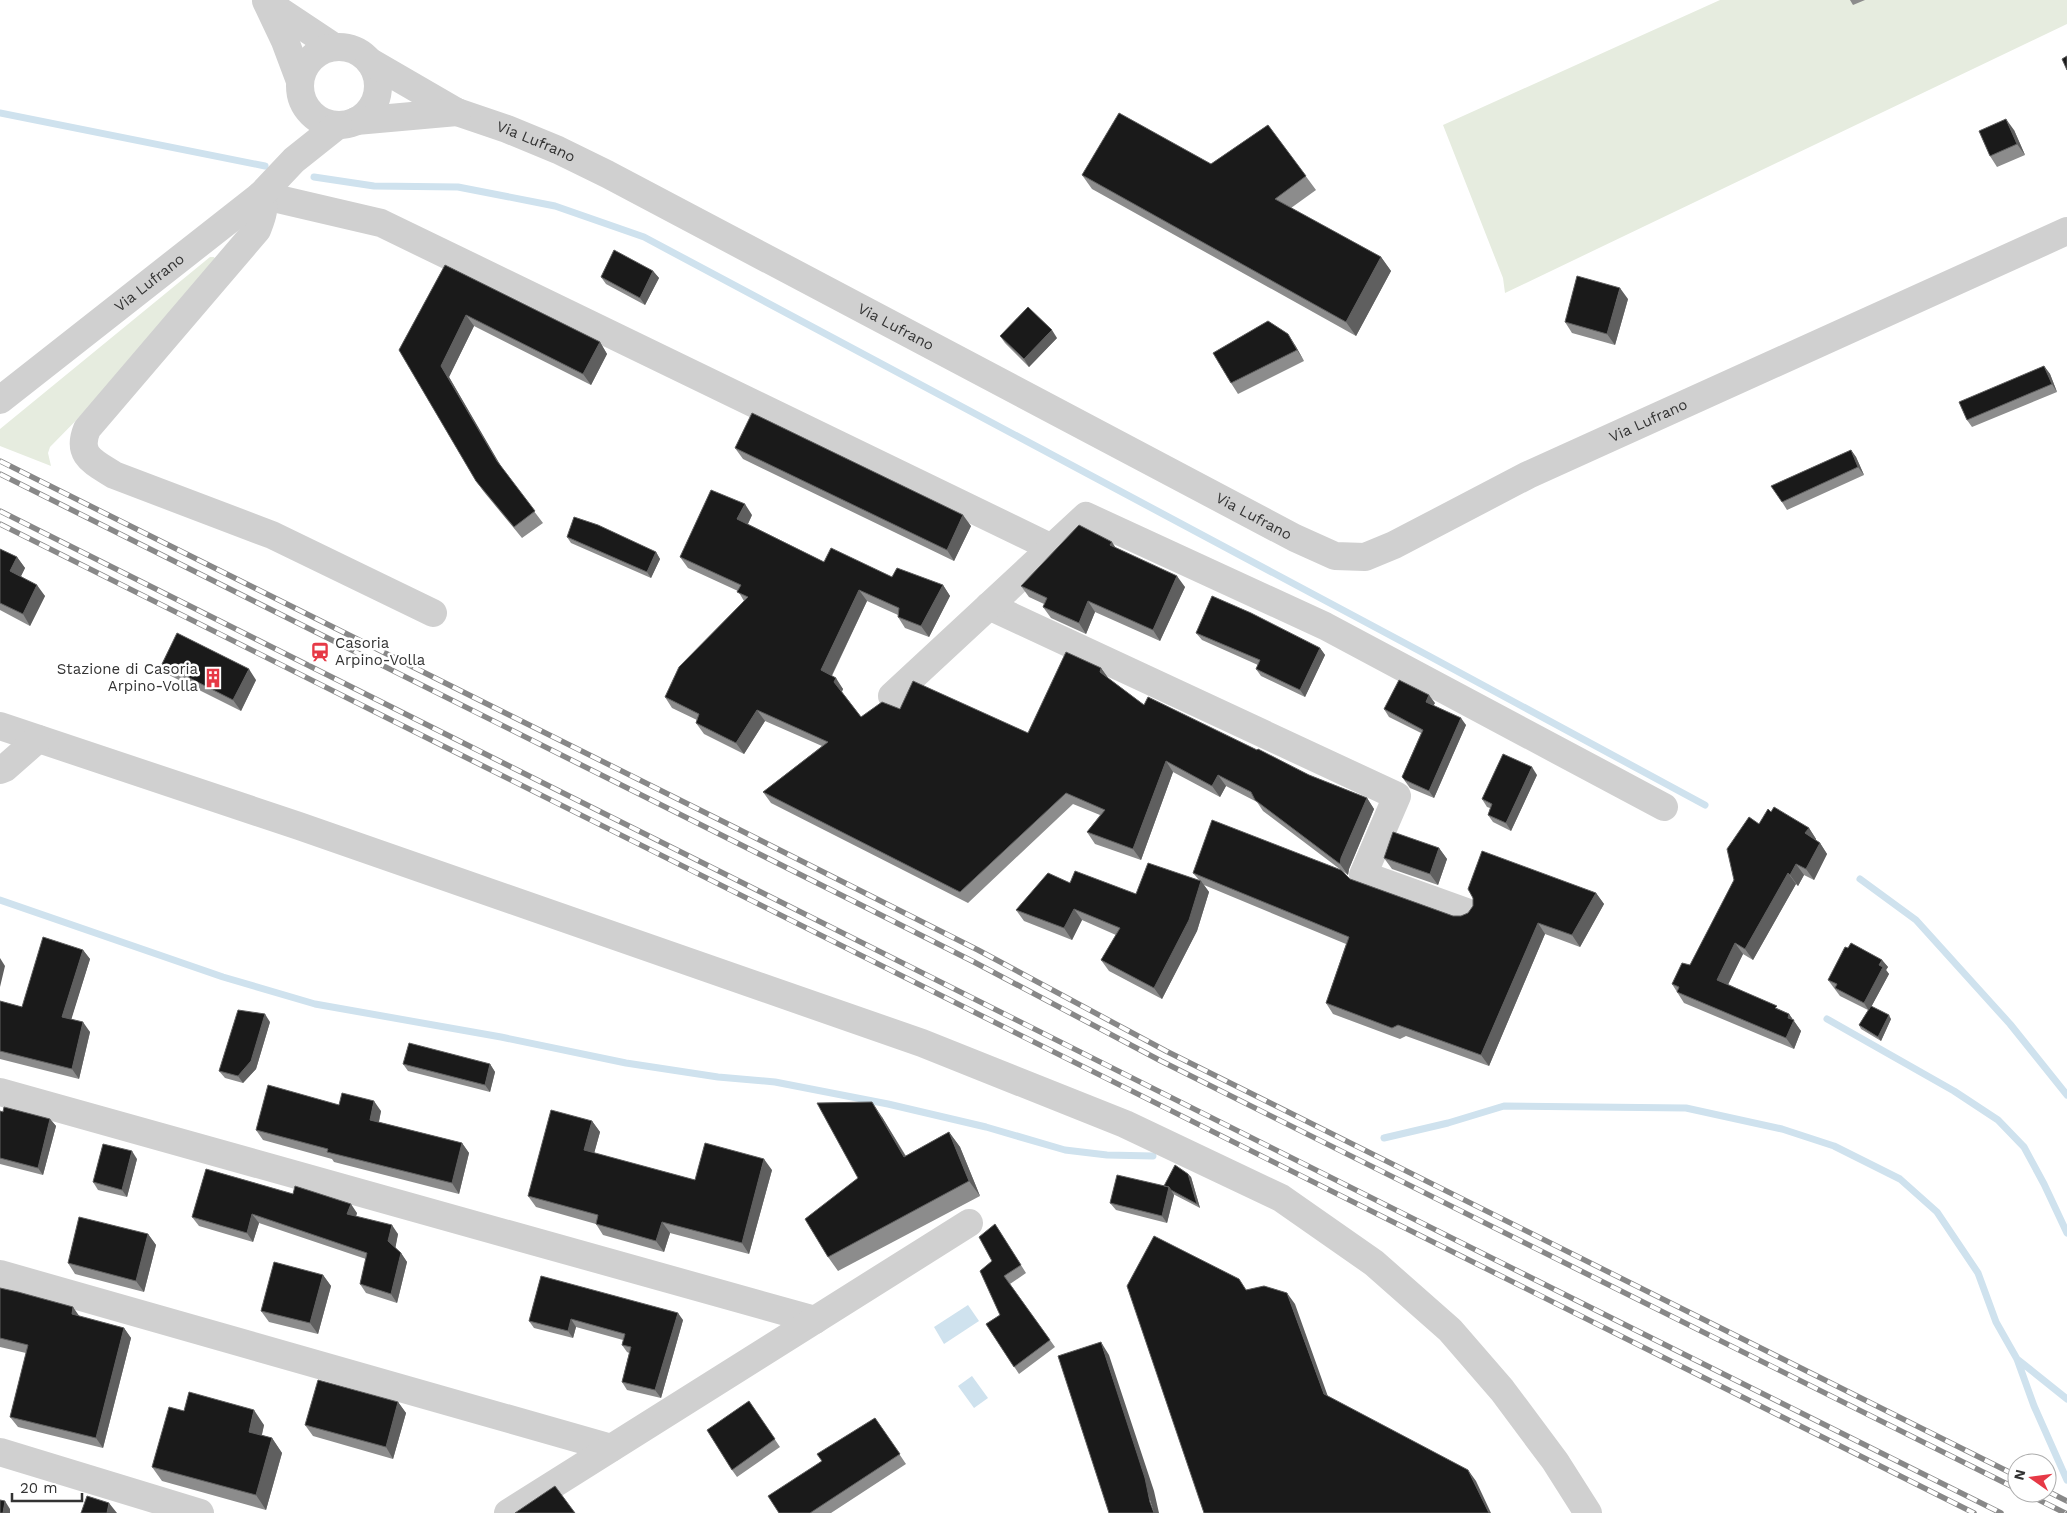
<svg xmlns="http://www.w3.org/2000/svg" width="2067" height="1513" font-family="'Work Sans',sans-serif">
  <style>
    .green { fill: #e6ecdf }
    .water { fill: #cfe2ee }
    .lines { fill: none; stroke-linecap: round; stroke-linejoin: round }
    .stream { stroke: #cfe2ee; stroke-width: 7 }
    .minor { stroke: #d0d0d0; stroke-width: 28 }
    .rail-casing { stroke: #888; stroke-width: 5.5 }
    .rail { stroke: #fff; stroke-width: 4; stroke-dasharray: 11; stroke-linecap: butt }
    .wall { fill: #8c8c8c }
    .shaded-wall { fill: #5f5f5f }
    .building { fill: #1a1a1a; stroke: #5f5f5f }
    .labels { text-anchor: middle; stroke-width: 5; stroke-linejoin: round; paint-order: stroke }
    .street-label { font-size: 15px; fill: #333; stroke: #fff }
    .poi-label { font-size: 15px; fill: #333; stroke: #fff; text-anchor: start }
  </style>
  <rect width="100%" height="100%" fill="#fff"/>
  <path class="green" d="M1720 0H2067V24L1505 293 1503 278 1443 125Z
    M210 257H214L216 260 99 397 50 447 48 453 51 466 0 446V429Z"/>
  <path class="water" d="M968 1305 979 1321 944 1344 934 1327Z
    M972 1376 988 1398 974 1408 958 1386Z"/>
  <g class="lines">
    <path class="stream" d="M0 113 265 166
      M314 177 374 186 458 187 555 206 644 237 1429 656 1705 805
      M1860 879 1916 920 2010 1024 2067 1095
      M0 900 223 977 315 1004 501 1037 626 1063 718 1077 775 1082 888 1104 986 1127 1065 1150 1107 1155 1153 1156
      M1827 1019 1954 1091 1998 1120 2024 1147 2044 1184 2067 1233
      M1384 1138 1448 1123 1504 1106 1686 1108 1782 1129 1834 1146 1900 1179 1937 1212 1978 1273 1996 1322 2017 1359 2034 1406 2067 1480
      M2017 1359 2067 1399"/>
    <g class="minor">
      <path d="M266 1 285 41 300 81"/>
      <path d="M268 3 334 47"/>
      <circle cx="339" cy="86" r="39"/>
      <path id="s1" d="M369 61 457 112 507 129 558 150 607 174 1295 538 1335 556 1365 557 1394 545 1528 475 2067 231"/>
      <path d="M356 121 457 112"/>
      <path d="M261 195 381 223 1052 548"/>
      <path d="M261 195C266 208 262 217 257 230L87 429C76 456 94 462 114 475L272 535 433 613"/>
      <path id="s2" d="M0 400 261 195 294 160 338 125"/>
      <path d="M989 606 1397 796 1363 875 1466 912"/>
      <path d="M892 696 1086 516 1325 626 1664 807"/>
      <path d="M0 726 299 826 922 1043 1125 1124 1281 1198 1374 1263 1450 1330 1502 1390 1555 1461 1588 1513"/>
      <path d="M0 770 5 768 38 739"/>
      <path d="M0 1092 815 1320"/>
      <path d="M0 1274 611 1448"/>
      <path d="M0 1452 200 1513"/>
      <path d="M508 1513 969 1223"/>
    </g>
    <defs>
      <path id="rail" d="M0 461 736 828 978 950 1166 1051 2017 1476
        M0 474 869 909 974 962 1161 1061 2017 1489
        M0 511 2001 1513
        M0 524 1974 1513
        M2047 1491 2067 1501
        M2025 1493 2065 1513"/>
    </defs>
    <use href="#rail" class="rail-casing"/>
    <use href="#rail" class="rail"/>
  </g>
  <path class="wall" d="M1850 0H1865L1853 5Z
    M1268 125 1316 190 1291 208 1381 257 1391 271 1356 336 1092 189 1082 175 1211 164Z
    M2014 130 2025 155 1997 167 1990 156Z
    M445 265 600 342 607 354 591 385 474 326 449 377 502 469 543 523 522 538 484 492 476 481 399 350Z
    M653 271 659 278 645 305 606 284 601 277Z
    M1628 299 1615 345 1572 333 1565 322Z
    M1000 336 1057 338 1029 367 1005 343Z
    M1295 345 1304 361 1238 394 1231 383Z
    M2044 366 2050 374 2057 392 1972 427 1967 420Z
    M735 448 971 526 954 561 743 459Z
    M1851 450 1856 457 1864 475 1787 510 1782 502Z
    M752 515 748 524 824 562 892 577 943 585 950 596 929 637 905 628 898 617V615L867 601 832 676 843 689 842 692 861 717 900 709 1028 733 1101 668 1108 678 1144 705 1309 775 1367 798 1374 809 1349 869 1348 875 1342 871 1350 879 1453 916H1461L1596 893 1604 904 1580 947 1545 934 1489 1066 1406 1036 1400 1039 1333 1014 1326 1003 1346 944 1204 885 1209 892 1197 931 1162 999 1109 971 1101 960 1116 935 1082 920 1072 940 1024 921 1016 910 1070 883 1136 894 1199 880 1193 873 1341 870 1263 811 1257 802 1226 786 1220 797 1173 772 1141 860 1095 844 1087 832 1100 815 1073 804 968 903 771 803 763 792 822 746 765 721 744 754 704 734 696 723 697 720 672 708 665 697 744 601 738 591 688 568 680 557Z
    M567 537 656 552 660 559 651 578 571 543Z
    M1116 548 1185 587 1160 641 1095 612 1086 634 1051 618 1043 607 1044 604 1029 597 1021 586Z
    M0 549 17 557 25 568 21 576 45 596 30 626 0 610Z
    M1196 633 1320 648 1325 655 1305 697 1261 676 1256 669 1258 665 1202 640Z
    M162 664 256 680 241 711 169 675Z
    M1435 703 1433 705 1466 725 1434 798 1410 788 1402 777 1421 733 1389 717 1384 709Z
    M1537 775 1511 831 1493 822 1488 815 1490 808 1487 807 1482 799Z
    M1771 812 1809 828 1816 839V840L1820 843 1827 854 1814 880 1804 875 1798 886 1796 884 1753 960 1743 954 1728 984 1789 1014 1801 1031 1794 1049 1684 1003 1672 984 1690 965 1734 880 1759 824Z
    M1439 848 1447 859 1438 885 1392 869 1384 858Z
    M1848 948 1882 960 1888 967 1886 970 1889 974 1871 1007 1891 1019 1881 1041 1861 1029 1859 1025 1868 1010 1840 996 1828 980Z
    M83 950 90 959 71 1019 90 1032 79 1079 0 1059V1001L22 1007Z
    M270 1022 256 1069 243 1083 225 1078 219 1071Z
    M403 1064H490L495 1072 490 1092 408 1071Z
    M339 1105 381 1111 379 1122 462 1143 469 1153 459 1194 334 1162 332 1159 263 1140 256 1130Z
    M0 1111 50 1119 56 1126 43 1175 0 1164Z
    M882 1117 906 1156 949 1132 960 1147 980 1196 838 1271 828 1257 858 1178Z
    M592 1121 600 1132 594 1153 695 1180 772 1170 749 1254 670 1233 664 1252 603 1235 596 1224 536 1207 528 1196Z
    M137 1159 127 1197 98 1190 93 1182Z
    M206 1169 357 1213 356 1216 398 1234 395 1248 401 1253 407 1262 397 1303 366 1293 360 1284 366 1259 259 1223 253 1242 199 1226 192 1217Z
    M1188 1174 1191 1177 1200 1208 1173 1194 1174 1195 1167 1223 1116 1210 1110 1203 1164 1186Z
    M995 1224 1026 1273 1010 1284 1055 1347 1019 1374 986 1324 1000 1315 992 1261Z
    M148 1234 156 1245 144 1292 75 1274 68 1263Z
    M323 1275 331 1286 318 1334 269 1322 261 1311Z
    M541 1276 683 1320 661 1398 627 1390 622 1382 629 1353 627 1352 622 1345 623 1340 576 1327 573 1338 534 1328 529 1321Z
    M0 1288 80 1317 124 1328 131 1338 103 1448 18 1427 10 1417 26 1353 0 1347Z
    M749 1401 780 1447 737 1477 732 1470Z
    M398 1402 406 1413 393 1459 313 1436 305 1425Z
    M184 1411 264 1425 262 1435 272 1438 282 1453 266 1510 162 1481 152 1467Z
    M875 1418 906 1464 831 1513H779L822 1461Z"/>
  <path class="shaded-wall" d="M2006 119 2014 130 2025 155 2017 144Z
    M1381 257 1391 271 1356 336 1346 322Z
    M653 271 659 278 645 305 640 298Z
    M1620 288 1628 299 1615 345 1607 334Z
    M466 315 474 326 449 377 505 473 497 461 441 366Z
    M1052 330 1057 338 1029 367 1024 359Z
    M1288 334 1295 345 1304 361 1297 350Z
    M600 342 607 354 591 385 583 374Z
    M2044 366 2050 374 2057 392 2052 384Z
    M1851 450 1856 457 1864 475 1858 467Z
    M745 504 752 515 745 530 737 519Z
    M963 515 971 526 954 561 947 550Z
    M1112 542 1119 553 1110 545Z
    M656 552 660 559 651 578 647 572Z
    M17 557 25 568 18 582 10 571Z
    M1177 576 1185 587 1160 641 1153 630Z
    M37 585 45 596 30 626 23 614Z
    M943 585 950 596 929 637 921 626Z
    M859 590 867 601 829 681 821 670Z
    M1088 601 1095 612 1086 634 1079 623Z
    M1320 648 1325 655 1305 697 1300 690Z
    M1101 668 1109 679 1100 672Z
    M249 669 256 680 241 711 233 700Z
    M836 678 843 689 841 693 834 682Z
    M1429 695 1435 703 1431 710 1426 702Z
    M757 710 765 721 744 754 736 743Z
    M1461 718 1466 725 1434 798 1429 791Z
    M1166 761 1173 772 1141 860 1133 849Z
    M1532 767 1537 775 1511 831 1506 823Z
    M1218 775 1226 786 1220 797 1212 786Z
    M1367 798 1374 809 1349 869 1348 875 1340 864 1341 858Z
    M1809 828 1816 839 1813 844 1805 833Z
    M1820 843 1827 854 1814 880 1806 869Z
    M1439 848 1447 859 1438 885 1430 874Z
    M1796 864 1804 875 1798 886 1790 875Z
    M1788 873 1796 884 1753 960 1745 949Z
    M1201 881 1209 892 1197 931 1162 999 1154 988Z
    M1596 893 1604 904 1580 947 1572 935Z
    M1074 909 1082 920 1072 940 1064 928Z
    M1538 923 1545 934 1489 1066 1481 1055Z
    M1735 943 1743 954 1725 991 1717 980Z
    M83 950 90 959 69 1027 62 1017Z
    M0 958 5 966 0 987Z
    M1882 960 1888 967 1886 970 1889 974 1869 1011 1864 1003Z
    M265 1014 270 1022 256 1069 243 1083 238 1076Z
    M1789 1014 1801 1031 1794 1049 1786 1038 1788 1018Z
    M1889 1015 1891 1019 1881 1041 1878 1037Z
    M83 1022 90 1032 79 1079 72 1069Z
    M490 1064 495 1072 490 1092 485 1085Z
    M374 1101 381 1111 377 1130 370 1120Z
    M872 1102 882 1117 915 1172 904 1157Z
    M50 1119 56 1126 43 1175 38 1168Z
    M592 1121 600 1132 592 1161 584 1150Z
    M949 1132 960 1147 980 1196 969 1181Z
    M462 1143 469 1153 459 1194 452 1183Z
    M132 1151 137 1159 127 1197 122 1190Z
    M764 1159 772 1170 749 1254 742 1243Z
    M1188 1174 1191 1177 1200 1208 1197 1204Z
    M1169 1187 1174 1195 1167 1223 1162 1216Z
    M351 1204 357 1213 354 1223 347 1214Z
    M252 1214 259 1223 253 1242 247 1233Z
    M662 1222 670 1233 664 1252 656 1241Z
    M392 1225 398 1234 395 1250 388 1241Z
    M148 1234 156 1245 144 1292 136 1281Z
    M401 1253 407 1262 397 1303 391 1294Z
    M323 1275 331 1286 318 1334 310 1323Z
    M1287 1293 1295 1304 1331 1405 1324 1394Z
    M73 1307 80 1317 72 1314Z
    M678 1313 683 1320 661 1398 655 1390Z
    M571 1319 576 1327 573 1338 568 1331Z
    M124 1328 131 1338 103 1448 96 1438Z
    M1101 1342 1109 1355 1154 1491 1159 1513H1154Z
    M398 1402 406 1413 393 1459 386 1447Z
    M254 1410 264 1425 259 1446 249 1432Z
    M272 1438 282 1453 266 1510 256 1495Z
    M1468 1470 1476 1481 1491 1513H1489Z
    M5 1501 10 1509V1513H3Z
    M109 1503 117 1513H107Z"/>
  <path class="building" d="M2067 56V70L2062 59Z
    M1119 113 1211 164 1268 125 1306 176 1275 199 1381 257 1346 322 1082 175Z
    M2006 119 2017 144 1990 156 1979 131Z
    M614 250 653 271 640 298 601 277Z
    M445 265 600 342 583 374 466 315 441 366 497 461 535 511 514 527 476 481 399 350Z
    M1577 276 1620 288 1607 334 1565 322Z
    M1028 307 1052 330 1024 359 1000 336Z
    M1268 321 1288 334 1297 350 1231 383 1213 353Z
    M2044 366 2052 384 1967 420 1959 402Z
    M752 413 963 515 947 550 735 448Z
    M1851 450 1858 467 1782 502 1771 486Z
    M711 490 745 504 737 519 824 562 831 548 892 577 897 568 943 585 921 626 898 617 899 608 859 590 821 670 836 678 834 682 861 717 882 702 900 709 913 681 1028 733 1066 652 1101 668 1100 672 1144 705 1148 697 1257 750 1258 749 1309 775 1367 798 1341 858 1340 864 1255 800 1251 792 1218 775 1212 786 1166 761 1133 849 1087 832 1105 810 1066 793 960 892 763 792 828 742 757 710 736 743 696 723 699 714 665 697 679 667 748 597 737 592 741 585 680 557Z
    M574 517 598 525 656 552 647 572 567 537Z
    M1079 525 1112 542 1110 545 1177 576 1153 630 1088 601 1079 623 1043 607 1047 598 1021 586Z
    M0 549 17 557 10 571 37 585 23 614 0 603Z
    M1212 596 1251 613 1320 648 1300 690 1256 669 1260 660 1196 633Z
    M177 633 249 669 233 700 162 664Z
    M1399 680 1429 695 1426 702 1461 718 1429 791 1405 780 1402 777 1423 730 1384 709Z
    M1503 754 1532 767 1506 823 1488 815 1492 804 1482 799Z
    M1774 807 1809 828 1805 833 1820 843 1806 869 1796 864 1790 875 1788 873 1745 949 1735 943 1717 980 1777 1006 1775 1008 1789 1014 1788 1018 1794 1020 1786 1038 1677 992 1679 987 1672 984 1682 963 1690 965 1734 880 1727 849 1749 817 1759 824 1768 809 1771 812Z
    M1212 820 1341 870 1350 879 1453 916H1461L1468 913 1473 906V898L1468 889 1482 851 1596 893 1572 935 1538 923 1481 1055 1398 1025 1392 1028 1326 1003 1349 937 1193 873Z
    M1393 832 1439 848 1430 874 1384 858Z
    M1148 863 1201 881 1189 920 1154 988 1101 960 1120 928 1074 909 1064 928 1016 910 1048 873 1070 883 1075 871 1136 894Z
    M43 937 83 950 62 1017 83 1022 72 1069 0 1051V1001L22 1007Z
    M1851 943 1882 960 1879 965 1883 967 1864 1003 1835 988 1837 984 1828 980 1845 947 1848 948Z
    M1871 1006 1889 1015 1878 1037 1859 1025Z
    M238 1010 265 1014 251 1061 238 1076 219 1071Z
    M409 1043 490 1064 485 1085 403 1064Z
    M268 1085 339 1105 342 1093 374 1101 370 1120 462 1143 452 1183 327 1152 328 1149 256 1130Z
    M872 1102 904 1157 949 1132 969 1181 828 1257 805 1219 858 1178 817 1103Z
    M4 1107 50 1119 38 1168 0 1158V1111L3 1112Z
    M551 1110 592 1121 584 1150 695 1180 705 1143 764 1159 742 1243 662 1222 656 1241 596 1224 598 1215 528 1196Z
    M103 1144 132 1151 122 1190 93 1182Z
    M1175 1165 1188 1174 1197 1204 1171 1190 1169 1187 1164 1186Z
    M206 1169 293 1194 295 1186 351 1204 347 1214 392 1225 388 1241 401 1253 391 1294 360 1284 367 1253 252 1214 247 1233 192 1217Z
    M1117 1175 1169 1187 1162 1216 1110 1203Z
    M79 1217 148 1234 136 1281 68 1263Z
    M995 1224 1021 1265 1004 1276 1050 1340 1014 1367 986 1324 1000 1315 980 1271 992 1261 979 1237Z
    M1154 1236 1239 1279 1246 1290 1264 1286 1287 1293 1324 1394 1468 1470 1489 1513H1204L1127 1286Z
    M274 1262 323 1275 310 1323 261 1311Z
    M541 1276 678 1313 655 1390 622 1382 631 1347 622 1345 625 1334 571 1319 568 1331 529 1321Z
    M0 1288 18 1292 73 1307 72 1314 124 1328 96 1438 10 1417 28 1345 0 1338Z
    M1101 1342 1145 1478 1150 1502 1154 1513H1109L1058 1356Z
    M318 1380 398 1402 386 1447 305 1425Z
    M189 1392 254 1410 249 1432 272 1438 256 1495 152 1467 169 1407 184 1411Z
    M749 1401 775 1439 732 1470 707 1430Z
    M875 1418 900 1454 810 1513H779L768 1496 822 1461 817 1454Z
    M555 1486 575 1513H515Z
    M87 1496 109 1503 107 1513H81Z
    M0 1500 5 1501 3 1513H0Z"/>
  <defs>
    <symbol id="station-bare" viewBox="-9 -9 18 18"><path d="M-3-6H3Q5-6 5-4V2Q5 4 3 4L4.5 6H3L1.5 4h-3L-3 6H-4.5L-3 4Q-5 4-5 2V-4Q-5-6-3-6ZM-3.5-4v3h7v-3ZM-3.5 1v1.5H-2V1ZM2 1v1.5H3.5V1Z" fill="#e63946" stroke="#fff" stroke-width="2.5" paint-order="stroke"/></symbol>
    <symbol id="building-bare" viewBox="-9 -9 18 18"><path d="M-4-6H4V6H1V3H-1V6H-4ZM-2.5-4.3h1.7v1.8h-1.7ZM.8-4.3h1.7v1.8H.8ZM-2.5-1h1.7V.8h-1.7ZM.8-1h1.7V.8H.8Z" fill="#e63946" stroke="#fff" stroke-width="2.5" paint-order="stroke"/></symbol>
  </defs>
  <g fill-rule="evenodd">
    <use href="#station-bare" x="306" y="638" width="28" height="28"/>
    <use href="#building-bare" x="199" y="664" width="28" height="28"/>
  </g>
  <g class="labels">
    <g class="street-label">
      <text dy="5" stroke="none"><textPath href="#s1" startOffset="186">Via Lufrano</textPath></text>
      <text dy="5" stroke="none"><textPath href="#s2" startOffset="190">Via Lufrano</textPath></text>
      <text dy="5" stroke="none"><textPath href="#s1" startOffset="591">Via Lufrano</textPath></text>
      <text dy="5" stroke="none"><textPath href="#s1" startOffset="1431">Via Lufrano</textPath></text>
      <text dy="5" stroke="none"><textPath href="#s1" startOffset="996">Via Lufrano</textPath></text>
    </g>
    <g class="poi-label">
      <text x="335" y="648">Casoria<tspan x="335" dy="17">Arpino-Volla</tspan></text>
      <text x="198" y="674" text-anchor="end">Stazione di Casoria<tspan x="198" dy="17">Arpino-Volla</tspan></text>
    </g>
  </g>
  <g transform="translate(2032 1478) rotate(284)"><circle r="24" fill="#ffffff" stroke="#adadad"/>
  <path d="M0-4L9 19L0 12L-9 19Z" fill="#e63946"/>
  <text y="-8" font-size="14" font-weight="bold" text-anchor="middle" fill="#333333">N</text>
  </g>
  <path d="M12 1493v8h70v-8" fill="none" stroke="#333333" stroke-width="2.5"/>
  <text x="20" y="1493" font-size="15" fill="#333333" stroke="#ffffff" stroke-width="4" paint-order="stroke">20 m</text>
</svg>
